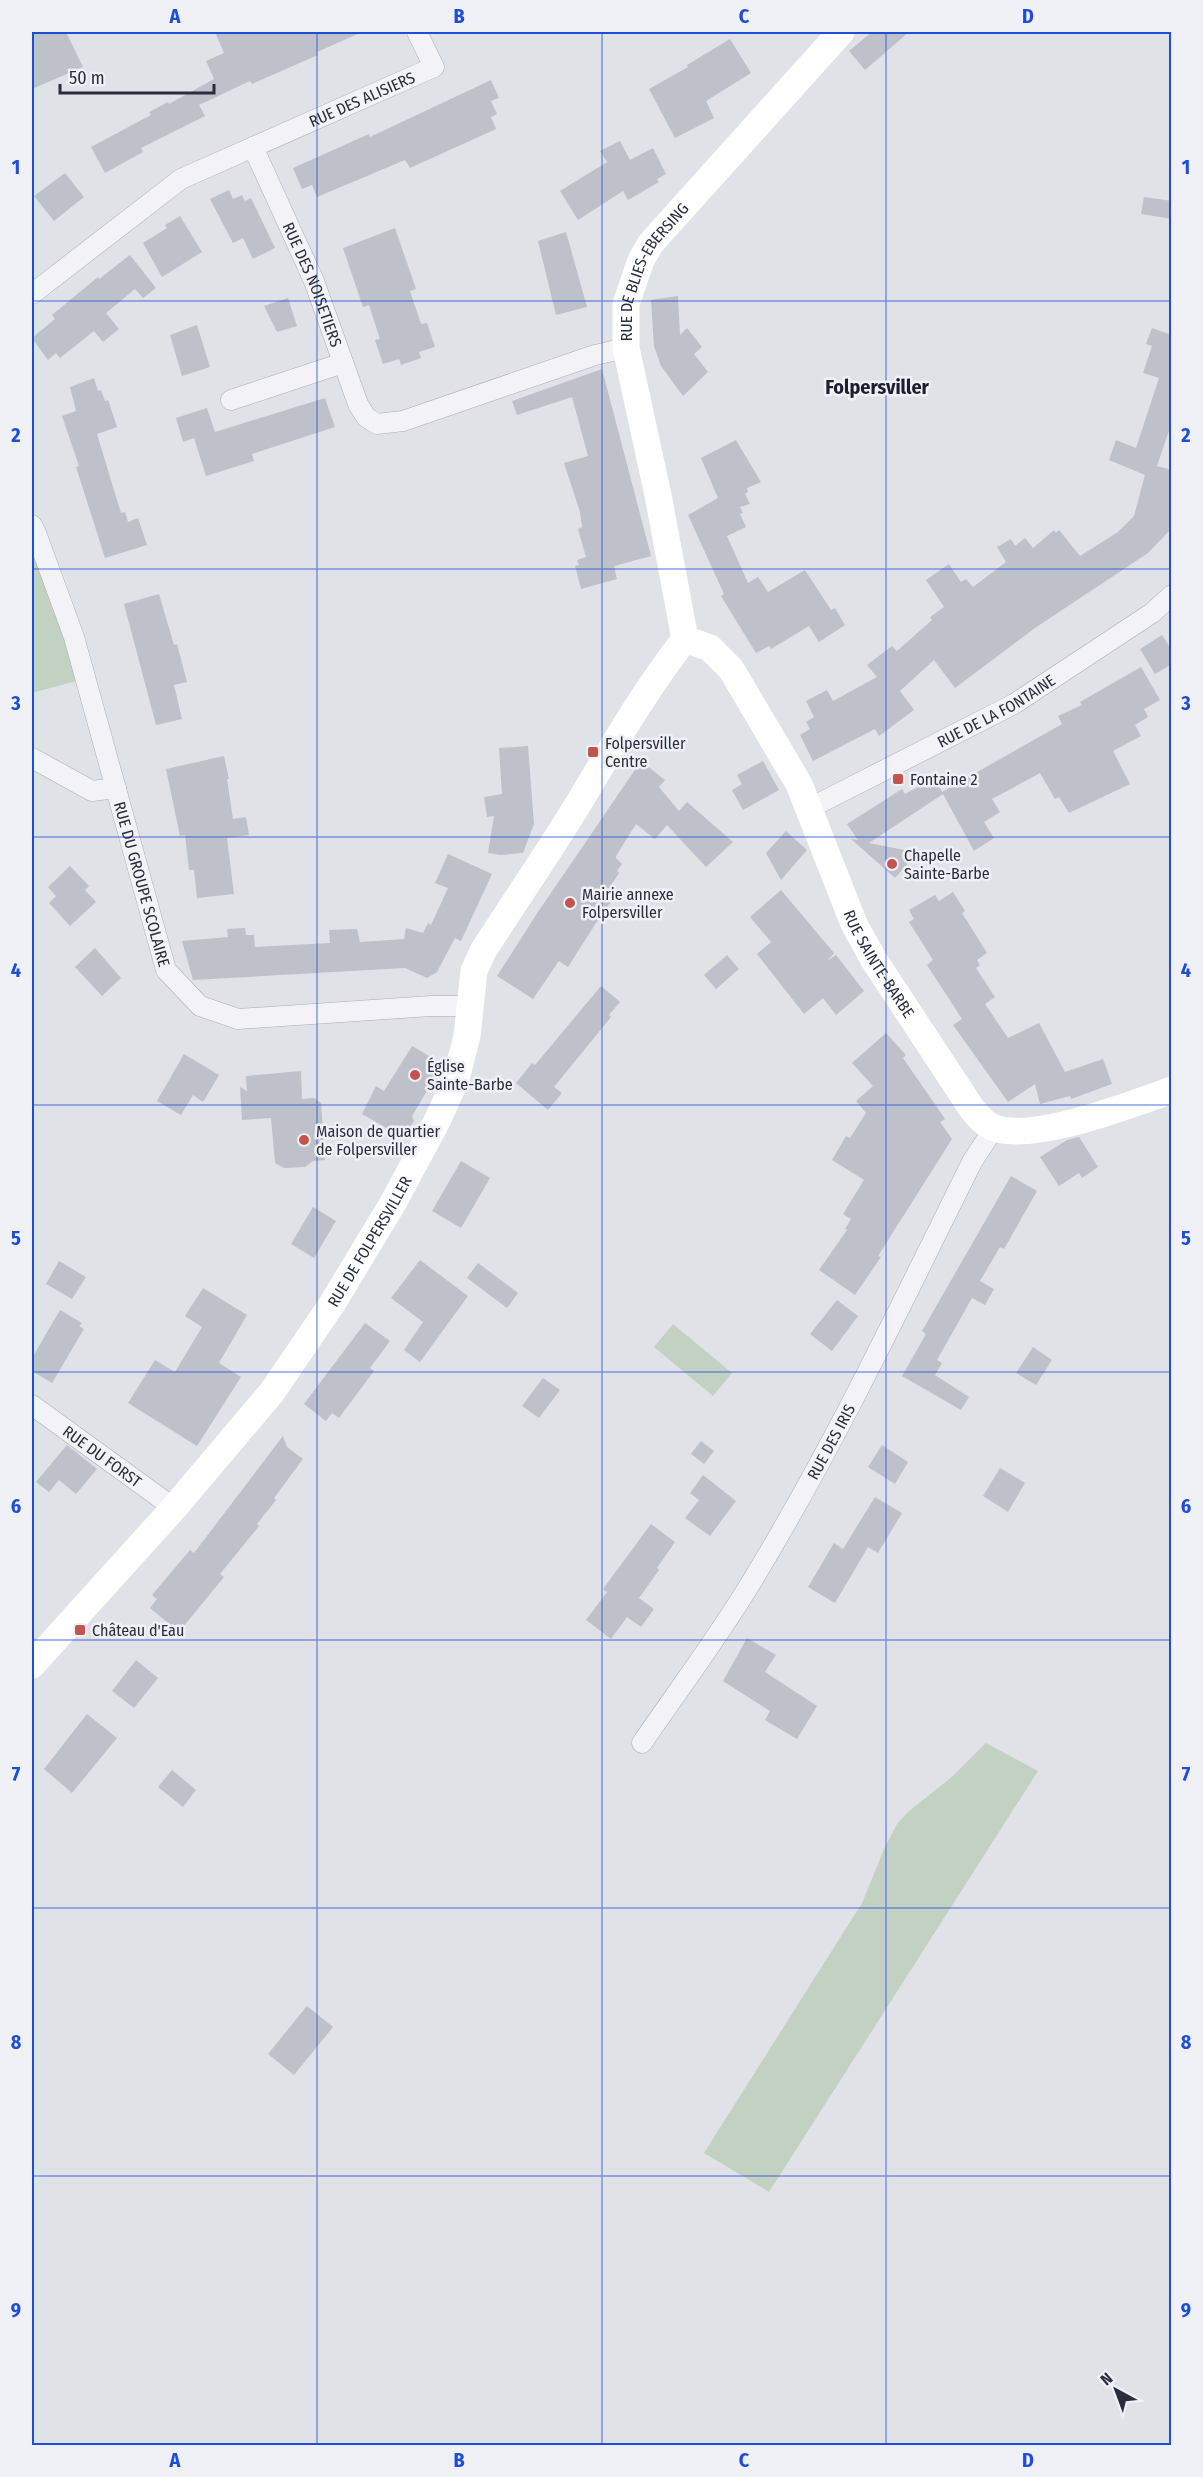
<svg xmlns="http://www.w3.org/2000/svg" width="1203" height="2477" font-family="'Fira Sans Condensed',sans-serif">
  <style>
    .green { fill: #c3d1c2 }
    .building { fill: #bec0ca }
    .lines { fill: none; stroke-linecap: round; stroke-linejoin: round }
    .street-casing { stroke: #a9acb5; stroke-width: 21 }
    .street { stroke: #f3f3f7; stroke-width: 20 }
    .secondary { stroke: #fff; stroke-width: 27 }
    .grid { fill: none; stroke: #1d4ed8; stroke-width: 1.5; stroke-opacity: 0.55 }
    .poi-dot { fill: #c3544f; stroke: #f0f1f6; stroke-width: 2 }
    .labels { text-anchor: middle; stroke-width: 5; stroke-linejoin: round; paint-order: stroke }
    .street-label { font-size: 16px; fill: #2a2d3e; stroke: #f0f1f6 }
    .poi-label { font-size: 16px; fill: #2a2d3e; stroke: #f0f1f6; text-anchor: start }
    .quarter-label { font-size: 20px; font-weight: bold; fill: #1c1f2f; stroke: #f0f1f6 }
    .neatline { fill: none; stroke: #1d4ed8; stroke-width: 2 }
    .grid-label { font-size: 20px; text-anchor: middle; font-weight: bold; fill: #1d4ed8 }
  </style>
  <rect width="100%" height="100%" fill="#e0e2e8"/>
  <path class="green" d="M39 548 76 681 32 693V550Z
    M673 1324 732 1373 713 1396 654 1347Z
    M986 1743 1038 1771 769 2192 704 2153 862 1903 884 1849 897 1824 909 1811 953 1776Z"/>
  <path class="building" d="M32 32H66L83 67 32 89Z
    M215 32H362L317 52 318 55 252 84 250 81 199 105 205 116 141 148 143 152 105 173 91 147 151 115 149 112 168 102 169 104 214 79 206 61 224 53Z
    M872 32H909L865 70 849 51Z
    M730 39 751 73 706 101 714 118 675 138 649 89 688 67 687 65Z
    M491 80 499 98 491 101 497 114 491 117 496 129 410 168 405 160 317 197 312 185 302 189 293 168 369 134 370 137Z
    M620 141 630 160 653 148 666 174 657 179 659 182 628 200 623 191 578 220 560 191 607 162 600 151Z
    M65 173 84 197 54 221 34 196Z
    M229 190 233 199 242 195 245 201 251 198 275 248 253 259 243 238 233 243 210 199Z
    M1144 197 1172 201V219L1141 214Z
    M180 216 202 252 162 277 143 243 167 228 165 225Z
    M395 228 416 289 410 291 421 324 427 323 435 347 419 352 421 358 401 365 399 359 383 364 375 340 380 339 369 305 363 307 343 248Z
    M566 232 587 307 556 315 538 241Z
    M130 255 156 288 143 298 135 289 106 313 119 329 103 342 94 331 60 358 56 353 48 360 32 338 55 319 52 315 98 277 99 279Z
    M678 296 680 335 687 328 702 347 694 354 708 372 683 396 661 366 654 346 651 300Z
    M288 298 297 326 277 332 264 306Z
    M197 325 210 367 182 376 170 335Z
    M1152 328 1172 335V422L1157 466 1172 470V528L1148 553 1035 628 955 688 934 660 900 691 914 710 879 736 875 729 813 761 800 735 810 729 806 722 814 717 806 701 827 690 833 701 877 677 867 665 892 646 897 651 932 620 930 617 944 607 926 580 949 564 961 582 966 579 973 587 1006 562 997 547 1011 539 1015 546 1025 538 1033 548 1054 530 1056 533 1059 530 1080 556 1118 532 1134 516 1145 475 1109 460 1116 440 1136 448 1159 378 1143 373 1152 346 1146 344Z
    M602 369 651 556 614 566 617 579 581 589 575 566 579 565 577 560 586 557 578 529 582 527 580 512 564 463 588 456 572 397 517 415 512 401Z
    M94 378 98 391 101 390 105 401 108 400 117 427 97 434 121 513 125 512 128 522 138 518 147 545 105 558 76 467 79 466 62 416 76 411 70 387Z
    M325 398 335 427 252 454 254 461 206 476 194 438 183 442 176 418 207 408 215 432Z
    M736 440 761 482 747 488 748 492 745 494 750 504 740 507 743 513 740 514 746 527 727 536 748 583 758 577 768 592 805 570 831 610 835 608 845 625 819 642 809 626 771 649 769 646 756 653 721 596 724 594 688 515 718 498 701 458Z
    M159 594 174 645 177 644 187 682 174 685 182 719 156 725 124 604Z
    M1162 635 1172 650V664L1155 674 1140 649Z
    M1141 667 1160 700 1144 709 1148 717 1135 725 1141 736 1113 751 1130 784 1069 813 1059 797 1055 799 1040 773 992 799 1000 812 984 822 994 838 974 851 943 794 869 843 904 850 910 861 895 878 851 839 858 840 847 824 902 789 905 794 935 778 942 792 1062 724 1058 716 1082 705 1080 702Z
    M528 746 534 824 523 853 500 855 488 853 494 816 487 817 484 797 502 794 499 748Z
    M224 756 229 779H227L233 819 246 817 249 835 227 838 234 894 197 898 194 870H189L185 835 180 836 166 769Z
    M641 761 665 780 659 787 679 811 687 802 733 842 706 867 667 825 655 839 636 824 616 856V858L622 864 617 871 619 873 607 891 615 897 603 912 568 967 559 961 533 999 497 976 538 912Z
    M763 761 779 790 743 810 732 790 742 784 737 775Z
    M786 831 807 850 781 880 766 853Z
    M448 854 492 874 461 941 455 938 437 972 427 978 405 968 193 980 182 941 228 937 227 929 245 928 246 935H254L255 947 330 943 329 930 357 929 360 942 404 939 406 928 423 933 428 923 431 925 448 888 435 883Z
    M70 866 89 886 85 890 96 902 70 926 49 903 56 896 48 887Z
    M781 890 834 953 827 961 836 955 864 991 836 1015 823 998 804 1014 757 954 771 942 750 917Z
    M953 892 965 911 962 913 987 953 977 960 980 965 976 968 995 997 985 1004 1008 1038 1039 1023 1065 1072 1103 1059 1112 1084 1071 1099 1070 1096 1040 1104 1035 1084 1008 1102 953 1025 962 1019 927 965 933 960 909 922 914 919 909 910 935 895 939 901Z
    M95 948 121 978 102 996 75 967Z
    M727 955 739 969 716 989 704 975Z
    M601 986 620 1002 609 1015 611 1017 554 1087 562 1093 548 1110 516 1083 532 1063 535 1065Z
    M886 1033 906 1055 903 1058 945 1119 940 1122 952 1139 878 1256 881 1257 855 1295 819 1270 847 1230 845 1229 851 1219 843 1214 864 1180 832 1160 846 1136 850 1138 866 1113 856 1101 873 1086 852 1063Z
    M412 1046 443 1064 412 1116 414 1121 407 1131 401 1128 390 1130 362 1114 376 1086 384 1091Z
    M184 1054 219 1075 203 1102 193 1095 181 1115 157 1101Z
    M301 1071 302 1099 314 1098 321 1103 325 1160 313 1161 305 1167 284 1168 275 1163 271 1118 242 1120 240 1087 247 1091 246 1076Z
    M1079 1137 1098 1167 1082 1178 1079 1173 1059 1186 1040 1157 1067 1140Z
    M461 1161 490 1178 461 1228 432 1211Z
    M1011 1176 1037 1191 1004 1249 1000 1247 980 1281 994 1289 985 1305 972 1298 937 1360 942 1363 935 1375 969 1397 961 1410 902 1376 926 1334 922 1331Z
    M313 1207 336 1221 314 1258 291 1244Z
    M420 1260 468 1296 420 1362 404 1350 423 1322 391 1298Z
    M59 1261 86 1277 72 1299 46 1284Z
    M478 1263 518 1293 507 1308 467 1278Z
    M203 1288 247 1315 219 1363 241 1377 197 1446 128 1403 155 1360 175 1372 202 1327 185 1316Z
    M837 1300 858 1316 832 1351 810 1334Z
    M60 1310 82 1323 79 1326 84 1329 52 1383 32 1371V1358Z
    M365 1323 390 1341 370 1368 374 1371 339 1418 332 1413 326 1421 304 1404Z
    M1033 1347 1052 1360 1036 1385 1016 1373Z
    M543 1378 560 1390 539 1418 522 1406Z
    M283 1436 287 1447 303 1459 274 1498 276 1500 257 1524 259 1526 220 1574 224 1577 179 1632 150 1608 157 1599 152 1595 190 1550 194 1553Z
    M701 1441 714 1451 704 1464 691 1454Z
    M67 1445 97 1469 76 1494 59 1480 49 1492 36 1482Z
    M882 1445 908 1462 895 1484 868 1467Z
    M1000 1468 1025 1483 1008 1512 983 1496Z
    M703 1475 736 1501 710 1536 685 1518 699 1500 690 1493Z
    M875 1497 902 1513 878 1553 868 1547 835 1603 808 1587 834 1543 843 1549Z
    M651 1524 675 1542 657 1568 659 1570 639 1598 654 1609 641 1627 627 1617 611 1639 586 1620 607 1592 603 1589Z
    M747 1638 776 1655 765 1672 817 1706 797 1739 765 1720 770 1711 723 1681Z
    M136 1660 158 1678 134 1708 112 1691Z
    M87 1714 117 1738 72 1793 44 1769Z
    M172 1770 196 1790 183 1807 158 1787Z
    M307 2006 333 2027 294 2075 268 2054Z"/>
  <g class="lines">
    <defs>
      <g id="street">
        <path id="s1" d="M253 147 314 281 358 404 366 417 377 424 403 421 595 355 626 348"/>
        <path id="s2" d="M32 294 181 179 434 67 417 32"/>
        <path d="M231 400 343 363"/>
        <path id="s3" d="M32 525 36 533 74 637 166 970 200 1006 238 1019 431 1006H471"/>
        <path d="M32 758 92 791 116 788"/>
        <path id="s4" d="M810 808 1014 704 1152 613 1172 595"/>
        <path id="s5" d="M32 1405 174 1508"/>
        <path id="s6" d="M642 1743C679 1689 719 1636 752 1581 834 1446 902 1303 972 1162L994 1128"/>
      </g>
    </defs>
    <use href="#street" class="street-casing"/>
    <use href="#street" class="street"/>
    <g class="secondary">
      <path id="s7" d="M685 639 710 648 731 669 799 784 854 924 874 960 972 1109C978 1116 983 1123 992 1127 1031 1144 1132 1104 1172 1090"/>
      <path id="s8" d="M685 639 658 495 626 348V304L641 260 651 243 841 32"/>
      <path id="s9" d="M32 1665 174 1508 272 1392 332 1304 393 1203 438 1119 456 1079 467 1036 474 971 483 951C515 901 549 852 580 801 613 746 645 690 685 639"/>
    </g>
  </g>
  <path class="grid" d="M317 32V2446M602 32V2446M886 32V2446M32 301H1172M32 569H1172M32 837H1172M32 1105H1172M32 1372H1172M32 1640H1172M32 1908H1172M32 2176H1172"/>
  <g class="poi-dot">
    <rect x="587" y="746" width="12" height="12" rx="3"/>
    <rect x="892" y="773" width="12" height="12" rx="3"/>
    <circle cx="892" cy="864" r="6"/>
    <circle cx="570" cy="903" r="6"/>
    <circle cx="415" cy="1075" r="6"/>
    <circle cx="304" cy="1140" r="6"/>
    <rect x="74" y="1624" width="12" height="12" rx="3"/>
  </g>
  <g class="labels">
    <g class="street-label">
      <text dy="6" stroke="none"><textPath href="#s2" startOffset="386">RUE DES ALISIERS</textPath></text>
      <text dy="6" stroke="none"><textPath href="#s8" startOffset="381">RUE DE BLIES-EBERSING</textPath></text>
      <text dy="6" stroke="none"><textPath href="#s1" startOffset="150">RUE DES NOISETIERS</textPath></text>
      <text dy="6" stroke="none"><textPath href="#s4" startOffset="210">RUE DE LA FONTAINE</textPath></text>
      <text dy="6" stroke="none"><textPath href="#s3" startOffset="376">RUE DU GROUPE SCOLAIRE</textPath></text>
      <text dy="6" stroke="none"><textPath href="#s7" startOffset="387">RUE SAINTE-BARBE</textPath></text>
      <text dy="6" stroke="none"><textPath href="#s9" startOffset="543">RUE DE FOLPERSVILLER</textPath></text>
      <text dy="6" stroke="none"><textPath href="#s6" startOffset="356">RUE DES IRIS</textPath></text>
      <text dy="6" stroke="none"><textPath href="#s5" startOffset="87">RUE DU FORST</textPath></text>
    </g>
    <g class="poi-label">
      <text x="605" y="749">Folpersviller<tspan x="605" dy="18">Centre</tspan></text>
      <text x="910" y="785">Fontaine 2</text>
      <text x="904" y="861">Chapelle<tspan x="904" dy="18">Sainte-Barbe</tspan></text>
      <text x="582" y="900">Mairie annexe<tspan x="582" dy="18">Folpersviller</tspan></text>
      <text x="427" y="1072">Église<tspan x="427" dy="18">Sainte-Barbe</tspan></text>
      <text x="316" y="1137">Maison de quartier<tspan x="316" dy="18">de Folpersviller</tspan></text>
      <text x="92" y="1636">Château d'Eau</text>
    </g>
    <g class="quarter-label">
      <text x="877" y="394">Folpersviller</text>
    </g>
  </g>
  <rect width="1203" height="2477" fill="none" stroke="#f0f1f6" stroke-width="66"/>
  <g transform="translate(1116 2390) rotate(319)" stroke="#f0f1f6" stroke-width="4.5" paint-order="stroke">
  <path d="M0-4.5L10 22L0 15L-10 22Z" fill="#2a2d3e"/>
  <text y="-9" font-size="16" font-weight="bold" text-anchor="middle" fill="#2a2d3e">N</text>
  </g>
  <path d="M60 84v9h154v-9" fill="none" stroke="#2a2d3e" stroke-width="3"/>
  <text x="69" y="84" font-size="18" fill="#2a2d3e" stroke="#f0f1f6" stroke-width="4.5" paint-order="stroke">50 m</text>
  <rect x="33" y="33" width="1137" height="2411" class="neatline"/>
  <g class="grid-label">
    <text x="175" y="23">A</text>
    <text x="459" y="23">B</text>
    <text x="744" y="23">C</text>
    <text x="1028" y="23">D</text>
    <text x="16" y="174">1</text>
    <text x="1186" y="174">1</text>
    <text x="16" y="442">2</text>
    <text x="1186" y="442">2</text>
    <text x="16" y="710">3</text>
    <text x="1186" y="710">3</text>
    <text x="16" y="977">4</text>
    <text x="1186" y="977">4</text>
    <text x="16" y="1245">5</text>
    <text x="1186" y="1245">5</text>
    <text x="16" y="1513">6</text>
    <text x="1186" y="1513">6</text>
    <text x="16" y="1781">7</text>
    <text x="1186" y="1781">7</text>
    <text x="16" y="2049">8</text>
    <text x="1186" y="2049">8</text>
    <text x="16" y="2317">9</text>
    <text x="1186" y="2317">9</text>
    <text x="175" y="2467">A</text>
    <text x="459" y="2467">B</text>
    <text x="744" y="2467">C</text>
    <text x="1028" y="2467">D</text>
  </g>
</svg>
